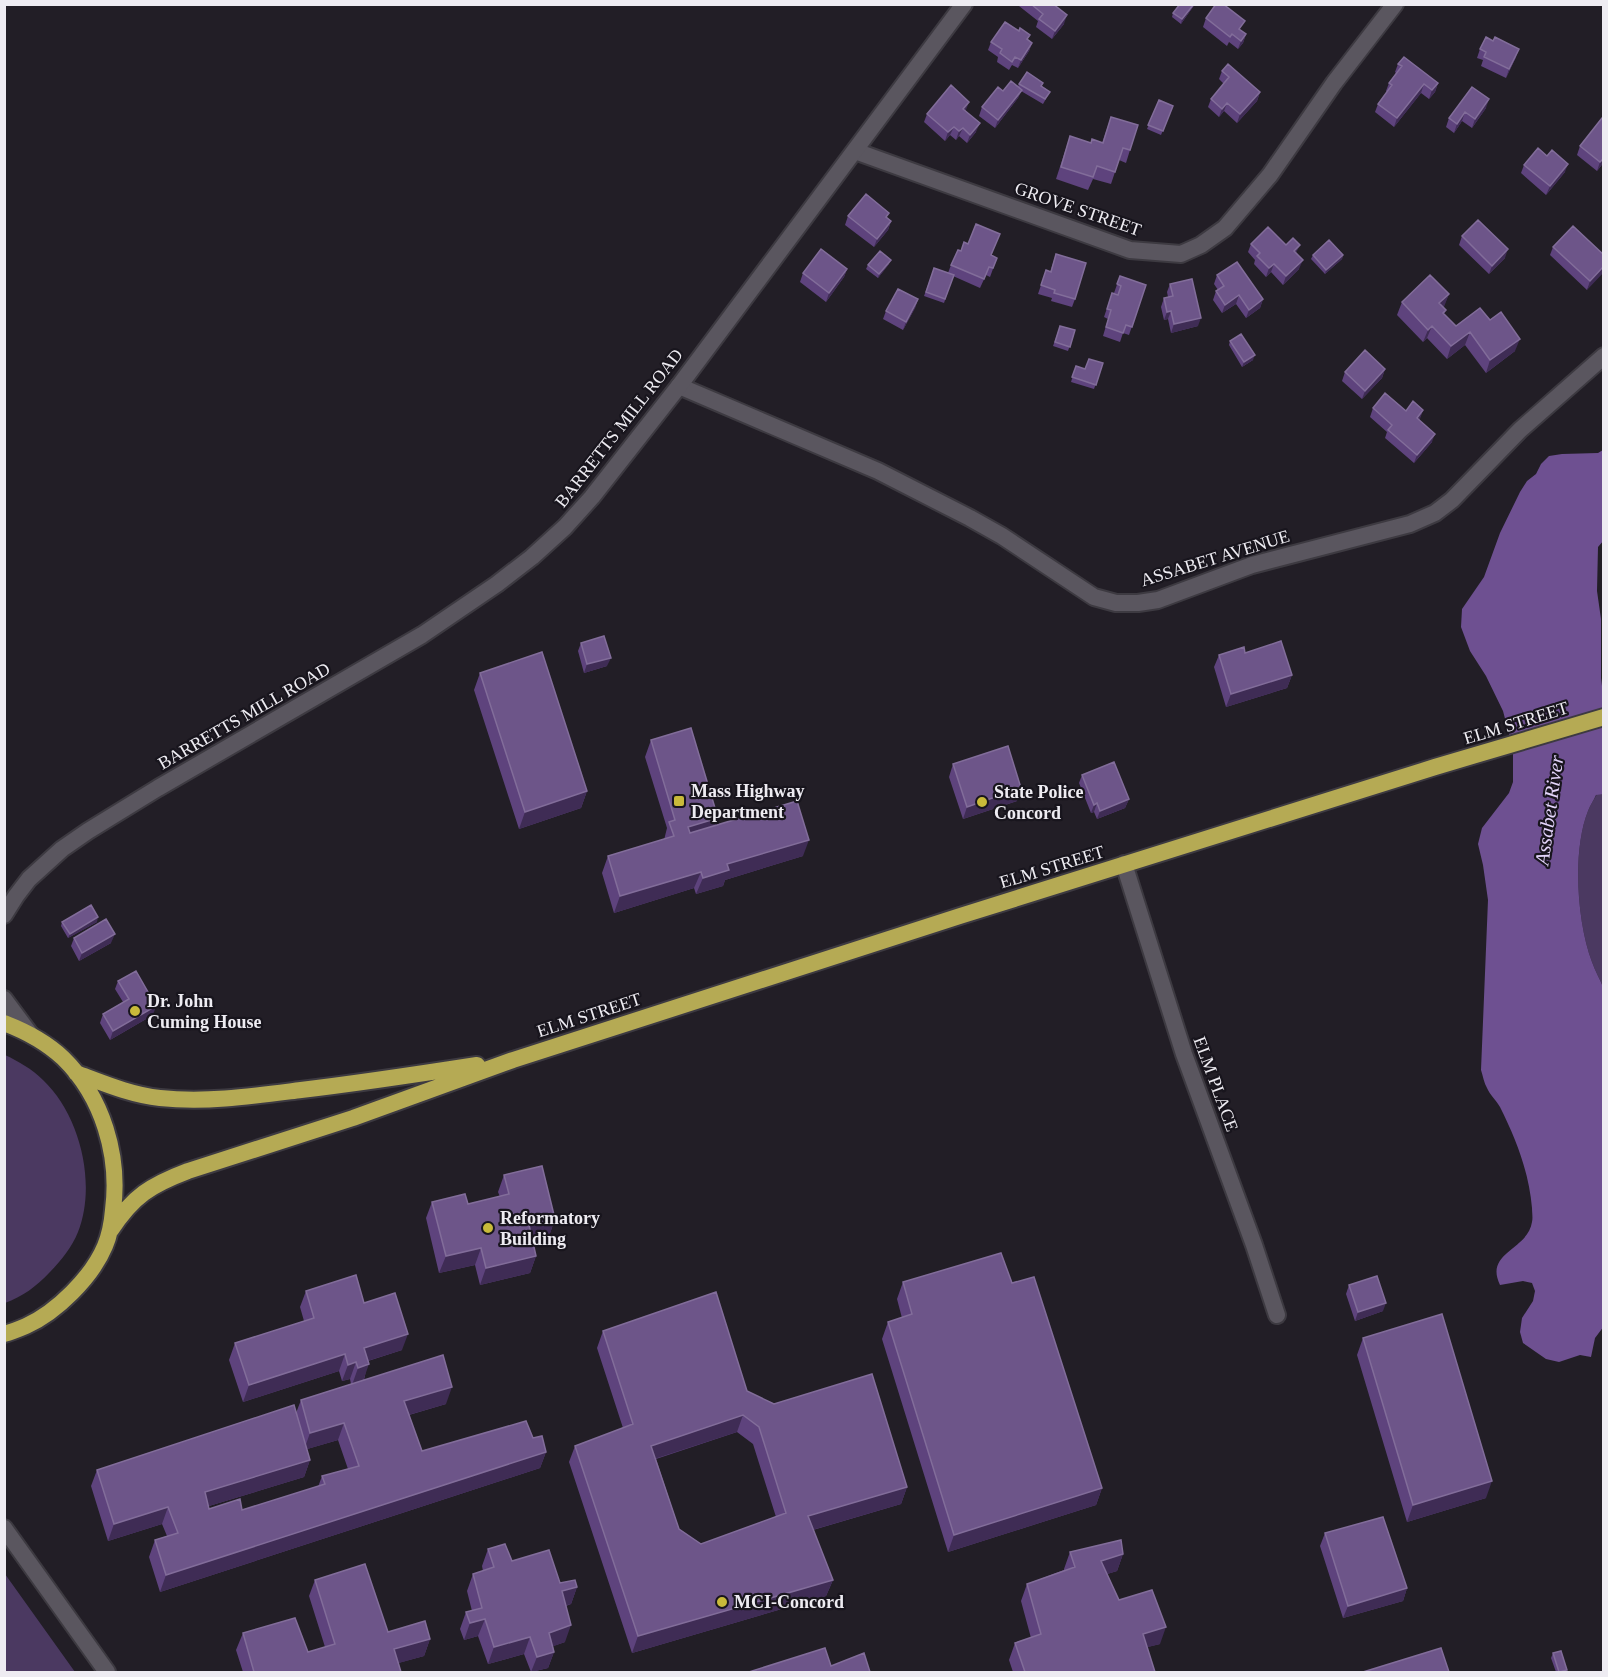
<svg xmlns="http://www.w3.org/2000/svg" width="1608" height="1677" font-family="Georgia,serif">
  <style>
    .green { fill: #4b3961 }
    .water { fill: #6e5091 }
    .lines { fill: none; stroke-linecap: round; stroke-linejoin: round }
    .minor-casing { stroke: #3d3a41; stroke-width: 20 }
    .tertiary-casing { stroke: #3d3a41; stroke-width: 20 }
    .trunk-casing { stroke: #3d3a41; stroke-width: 20 }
    .minor { stroke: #5a565f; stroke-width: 16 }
    .tertiary { stroke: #5a565f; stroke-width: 16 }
    .trunk { stroke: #b5aa54; stroke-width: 16 }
    .wall { fill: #5e437d; fill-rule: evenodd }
    .shaded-wall { fill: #3f2c55 }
    .building { fill: #6d5589; stroke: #826d9a; stroke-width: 1.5; fill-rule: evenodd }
    .poi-dot { fill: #c9ba3a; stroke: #18151d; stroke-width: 2 }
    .labels { text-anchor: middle; stroke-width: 4.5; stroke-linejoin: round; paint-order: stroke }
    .street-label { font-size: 18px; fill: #eeecf2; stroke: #18151d }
    .poi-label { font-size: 18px; font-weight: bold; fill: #eeecf2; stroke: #18151d; text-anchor: start }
    .water-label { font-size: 20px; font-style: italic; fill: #e4d5fb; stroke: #18151d }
  </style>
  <rect width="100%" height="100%" fill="#221e26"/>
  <path class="green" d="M1597 794H1603V987C1600 979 1595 971 1592 962 1577 922 1572 851 1588 811 1590 805 1594 800 1597 794Z
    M5 1055C18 1061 32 1069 43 1080 80 1115 97 1184 78 1232 72 1247 61 1261 49 1273 37 1286 22 1297 5 1303Z
    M4 1574H5L75 1672H5Z"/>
  <path class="water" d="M1603 450 1604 540 1598 547 1597 591 1601 619V678L1604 702 1603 794 1596 795C1594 800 1590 805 1588 811 1572 851 1577 922 1592 962 1595 971 1600 979 1603 987L1604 1326 1595 1338 1591 1357 1580 1355 1559 1362 1546 1359 1523 1343 1520 1332 1522 1318 1533 1301 1535 1291 1532 1283 1523 1281 1500 1285C1484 1252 1528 1250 1532 1222 1533 1218 1532 1212 1532 1208 1529 1172 1516 1139 1500 1107 1496 1100 1490 1095 1487 1088 1484 1083 1483 1076 1481 1070L1488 900 1483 865 1478 844 1482 828 1509 793 1513 782V749L1503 711 1486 676 1470 651 1461 627 1462 609 1484 577 1500 533 1520 492 1527 481 1536 474 1541 464 1549 456 1562 454 1598 453Z"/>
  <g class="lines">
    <defs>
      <path id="minor" d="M855 151 1130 250 1181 254 1201 245 1225 228 1270 175 1334 83 1395 4
        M679 386 878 471 970 518 1002 536 1094 597 1116 603H1138L1158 600 1252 565 1410 524 1435 513 1452 500 1520 430 1604 356
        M1124 864 1184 1054 1254 1245 1277 1315"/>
      <path id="tertiary" d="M4 915 16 896 29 879 62 849 88 831 158 788 422 635 497 584 532 557 565 527 592 497 679 386 964 4
        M4 999 30 1034
        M4 1528 107 1672"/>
      <path id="trunk" d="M4 1023C25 1031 47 1043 63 1058 103 1097 120 1156 113 1210 112 1222 110 1234 105 1246 92 1277 57 1312 26 1326 19 1329 12 1332 4 1334
        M76 1073C103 1083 131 1095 160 1098 207 1103 254 1096 301 1090 360 1083 419 1074 477 1065
        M111 1230C133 1196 151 1185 188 1171L353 1118 513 1060 960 916 1435 767 1604 717"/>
    </defs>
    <use href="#minor" class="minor-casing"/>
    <use href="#tertiary" class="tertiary-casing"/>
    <use href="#trunk" class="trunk-casing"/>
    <use href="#minor" class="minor"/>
    <use href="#tertiary" class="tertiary"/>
    <use href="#trunk" class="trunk"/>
  </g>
  <path class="wall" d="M1020 4H1053L1064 24 1052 39 1036 27 1038 21 1019 6Z
    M1180 4H1195L1181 24 1172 17 1173 13Z
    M1206 18 1241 31 1246 34 1243 43 1238 49 1229 42 1227 46 1203 27Z
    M1028 40 1032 43 1029 51 1018 68 1012 65 1009 70 997 62 998 57 988 50 991 42Z
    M1480 49 1516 57 1506 78 1481 66 1483 60 1477 58Z
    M1398 64 1438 83 1435 92 1429 99 1421 93 1394 127 1375 112 1378 104 1387 92 1386 91 1389 83 1396 73 1395 72Z
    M1222 71 1260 92 1257 101 1237 123 1224 111 1219 117 1208 107 1211 99 1224 84 1219 79Z
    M1019 84 1042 86 1050 92 1043 104 1021 91 1018 98 995 128 979 116 982 107 1003 91 1018 87Z
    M1472 87 1486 108 1472 128 1462 121 1454 133 1446 127 1449 118Z
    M1159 100 1173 106 1161 135 1147 129Z
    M966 110 965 111 976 132 967 143 959 136 956 140 950 135 945 141 924 122 927 114Z
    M1111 117 1130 150 1126 163 1119 160 1111 184 1093 179 1088 190 1056 179 1070 136 1090 143H1102Z
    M1580 146 1604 162 1597 171 1577 155Z
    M1524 165 1565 172 1546 195 1521 173Z
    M848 216 887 218 891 221 888 230 874 247 845 225Z
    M1000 234 991 255 997 258 990 277 986 275 980 288 953 276 944 303 924 296 934 268 948 273 951 265 961 251 968 244Z
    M1462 236 1505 258 1489 274 1459 245Z
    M1251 244 1286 245 1296 253 1299 269 1283 285 1271 272 1266 277 1254 264 1255 260 1248 252Z
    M1553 247 1604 255 1587 290 1550 255Z
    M1056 254 1075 299 1072 307 1051 301 1052 298 1038 294 1046 270 1050 272Z
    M1313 255H1343L1342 259 1325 274 1311 259Z
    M889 264 878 278 866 269 868 265Z
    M847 269 844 277 826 302 800 282 803 273Z
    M1217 275 1263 299 1260 308 1246 318 1236 304 1222 313 1213 300 1216 291 1218 290 1214 284Z
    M1120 276 1146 285 1129 335 1123 333 1120 342 1103 336 1108 319 1104 317 1112 293 1118 294 1114 293Z
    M1170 284 1198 326 1171 333 1168 319 1164 320 1161 307 1164 298 1168 297 1167 292Z
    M1449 294 1443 307 1446 310 1444 314 1456 326 1490 320 1515 351 1486 373 1465 345 1447 359 1427 338 1423 342 1397 315 1402 302Z
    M918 299 915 308 903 330 883 319 886 311Z
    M1060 326 1075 330 1068 351 1053 346Z
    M1230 341 1253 360 1242 367 1229 345Z
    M1103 363 1094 389 1071 382 1076 366 1085 369Z
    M1385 369 1382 378 1362 399 1342 381 1345 372Z
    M1373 408 1406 411 1423 410 1419 420 1432 442 1414 463 1385 438 1387 432 1370 417Z
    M581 643 607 666 584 673 578 651Z
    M1245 653 1292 675 1287 688 1226 707 1214 667 1219 655Z
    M480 673 587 791 581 808 519 829 474 690Z
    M651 740 718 818 716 825 803 856 725 880 723 886 696 894 694 888 614 913 602 873 608 856 664 840 667 828 645 757Z
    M953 764 1017 801 963 819 949 777Z
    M1082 775 1129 799 1125 808 1097 819 1094 812 1091 813 1079 783Z
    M62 922H97L68 938 61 926Z
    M74 938 111 943 79 961 71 946Z
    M118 981 153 1015 110 1040 100 1023 103 1014 123 1002 115 989Z
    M504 1175 555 1219 549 1236 532 1240 536 1256 530 1273 480 1285 475 1265 439 1273 426 1218 432 1202 468 1204 500 1197 498 1192Z
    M903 1282 1012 1283 1102 1488 1096 1505 948 1552 882 1339 888 1322 902 1318 897 1299Z
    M1349 1285 1383 1311 1355 1321 1346 1294Z
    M306 1291 364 1303 402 1350 368 1361 364 1380 446 1404 409 1415 422 1451 533 1438 546 1452 540 1468 160 1592 149 1557 155 1540 167 1536 162 1524 108 1541 91 1486 97 1470 296 1413 301 1400 351 1384 350 1379 342 1381 339 1371 243 1402 229 1360 235 1343 304 1321 300 1307ZM338 1440 348 1469 322 1476 318 1487 242 1510 209 1509V1506L304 1477 310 1460 307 1449Z
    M603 1331 747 1391 907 1487 901 1504 813 1530 833 1580 826 1596 632 1653 569 1462 575 1446 623 1428 597 1348ZM737 1432 753 1444 776 1517 701 1544 679 1529 656 1459Z
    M1363 1338 1486 1498 1407 1522 1357 1355Z
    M1325 1533 1407 1588 1403 1601 1343 1618 1320 1546Z
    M488 1549 560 1583 577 1587 571 1604 566 1606 565 1642 553 1646 554 1652 548 1668 531 1672 524 1654 488 1664 478 1636 464 1640 460 1629 466 1612 472 1611 467 1591 473 1574 483 1571 482 1566Z
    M1070 1552 1123 1554 1117 1571 1107 1574 1119 1600 1160 1644 1147 1647 1155 1672H1013L1009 1660 1015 1643 1031 1638 1021 1601 1027 1584 1064 1570V1569Z
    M315 1580 388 1632 430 1639 424 1656 398 1663 401 1672H243L236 1650 243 1633 308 1652 325 1647 309 1596Z
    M1553 1653 1566 1672H1556L1551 1658Z"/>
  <path class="shaded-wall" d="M1194 4H1195L1181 24 1182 19Z
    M1067 15 1064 24 1052 39 1055 31Z
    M1246 34 1243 43 1238 49 1241 41Z
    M1032 43 1029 51 1018 68 1021 60Z
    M1519 49 1516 57 1506 78 1509 69Z
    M1438 83 1435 92 1429 99 1432 90Z
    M1424 84 1421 93 1394 127 1397 118Z
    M1022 90 1018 98 995 128 998 120Z
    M1260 92 1257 101 1237 123 1240 114Z
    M1489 99 1486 108 1472 128 1475 119Z
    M969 102 966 110 960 117 963 109Z
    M1227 103 1224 111 1219 117 1222 109Z
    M1465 112 1462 121 1454 133 1457 124Z
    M980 123 976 132 967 143 970 135Z
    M954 127 950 135 945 141 948 132Z
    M963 128 959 136 956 140 959 131Z
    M1604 158V162L1597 171 1600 162Z
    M1568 164 1565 172 1546 195 1550 186Z
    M891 221 888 230 874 247 877 239Z
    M1300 245 1296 253 1294 251Z
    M1508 249 1505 258 1489 274 1492 266Z
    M1343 255 1342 259 1325 274 1326 270Z
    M891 260 889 264 878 278 879 274Z
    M1303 260 1299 269 1283 285 1286 276Z
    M1274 264 1271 272 1266 277 1269 268Z
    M1604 266V272L1587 290 1590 281Z
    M847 269 844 277 826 302 829 293Z
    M1449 294 1444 307 1434 316 1439 303Z
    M1239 295 1236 304 1222 313 1225 305Z
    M918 299 915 308 903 330 906 322Z
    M1263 299 1260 308 1246 318 1249 310Z
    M1171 311 1168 319 1164 320 1167 312Z
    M1201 318 1198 326 1171 333 1174 324Z
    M1432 326 1427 338 1423 342 1428 330Z
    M1470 332 1465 345 1447 359 1451 346Z
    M1520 339 1515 351 1486 373 1490 360Z
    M1255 355 1253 360 1242 367 1244 362Z
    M1385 369 1382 378 1362 399 1365 391Z
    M1423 410 1420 419 1414 427 1417 418Z
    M1435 434 1432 442 1414 463 1417 455Z
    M611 658 607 666 584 673 587 664Z
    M1292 675 1287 688 1226 707 1231 694Z
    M1021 788 1017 801 963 819 967 807Z
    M587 791 581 808 519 829 525 812Z
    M1129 799 1125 808 1097 819 1100 811Z
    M1097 803 1094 812 1091 813 1094 805Z
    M718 818 712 835 682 844 688 827Z
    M809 840 803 856 725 880 723 886 696 894 703 878 727 864Z
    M701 872 694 888 614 913 620 896Z
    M98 917 97 922 68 938 70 934Z
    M115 934 111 943 79 961 82 953Z
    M156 1006 153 1015 110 1040 113 1031Z
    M555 1219 549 1236 523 1242 529 1225Z
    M481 1248 475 1265 439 1273 446 1256Z
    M536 1256 530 1273 480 1285 486 1268Z
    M1386 1303 1383 1311 1355 1321 1358 1312Z
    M408 1334 402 1350 358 1364 364 1348Z
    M345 1354 339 1371 243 1402 249 1385Z
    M356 1362 350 1379 342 1381 348 1365Z
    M369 1364 363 1381 352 1385 358 1368Z
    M452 1387 446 1404 398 1418 404 1401Z
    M743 1415 737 1432 645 1462 651 1446Z
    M344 1423 338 1440 304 1450 310 1433Z
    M546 1452 540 1468 160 1592 166 1575Z
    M310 1460 304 1477 199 1509 205 1492Z
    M1492 1481 1486 1498 1407 1522 1413 1505Z
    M907 1487 901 1504 802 1533 808 1516Z
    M1102 1488 1096 1505 948 1552 954 1535Z
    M168 1507 162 1524 108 1541 114 1524Z
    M1123 1554 1117 1571 1095 1578 1101 1561Z
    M833 1580 826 1596 632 1653 638 1636Z
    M577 1587 571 1604 556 1608 562 1591Z
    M1407 1588 1403 1601 1343 1618 1348 1606Z
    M485 1619 478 1636 464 1640 470 1623Z
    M571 1625 565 1642 543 1650 549 1633Z
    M1166 1627 1160 1644 1137 1650 1143 1634Z
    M530 1637 524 1654 488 1664 494 1647Z
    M430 1639 424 1656 388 1666 394 1649Z
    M554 1652 548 1668 531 1672 537 1657Z"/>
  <path class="building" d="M1031 4H1053L1067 15 1055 31 1039 19 1043 14Z
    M1180 4H1194L1182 19 1173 13Z
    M1216 4H1223L1245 21 1239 29 1246 34 1241 41 1232 34 1230 37 1206 18Z
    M1005 22 1019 31 1020 28 1030 35 1027 39 1032 43 1021 60 1015 57 1012 62 1000 53 1002 49 991 42Z
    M1486 37 1493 41 1495 37 1519 49 1509 69 1484 57 1486 52 1480 49Z
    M1404 57 1438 83 1432 90 1424 84 1397 118 1378 104 1392 85 1389 83 1402 66 1398 64Z
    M1228 64 1260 92 1240 114 1227 103 1222 109 1211 99 1229 77 1222 71Z
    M1027 72 1043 83 1041 86 1050 92 1045 99 1019 84Z
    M1011 81 1022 90 998 120 982 107 998 87 1003 91Z
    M951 85 969 102 963 109 980 123 970 135 963 128 959 131 954 127 948 132 927 114Z
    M1472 87 1489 99 1475 119 1465 112 1457 124 1449 118Z
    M1159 100 1173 106 1163 131 1148 125Z
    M1111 117 1138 125 1130 150 1123 148 1115 172 1097 166 1093 177 1061 167 1070 136 1091 143 1092 139 1103 143Z
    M1602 118H1604V158L1600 162 1580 146Z
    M1538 148 1547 156 1552 150 1568 164 1550 186 1524 165Z
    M866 194 889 213 886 217 891 221 877 239 848 216Z
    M1478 220 1508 249 1492 266 1462 236Z
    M976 224 1000 234 991 255 997 258 993 268 989 267 984 279 951 265 958 250 961 251 964 242 968 244Z
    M1573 226 1604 255V266L1590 281 1553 247Z
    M1268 227 1286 245 1293 238 1300 245 1294 251 1303 260 1286 276 1274 264 1269 268 1257 256 1260 253 1251 244Z
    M1329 240 1343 255 1326 270 1313 255Z
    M821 249 847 269 829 293 803 273Z
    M880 251 891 260 879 274 868 265Z
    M1056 254 1086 263 1075 299 1054 293 1055 290 1041 285 1046 270 1051 272Z
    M1237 262 1263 299 1249 310 1239 295 1225 305 1216 291 1224 286 1217 275Z
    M934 268 954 275 945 299 926 292Z
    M1430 275 1449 294 1439 303 1446 310 1443 313 1456 326 1480 308 1490 320 1501 312 1520 339 1490 360 1470 332 1451 346 1432 326 1428 330 1402 302Z
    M1120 276 1146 285 1132 327 1126 325 1123 333 1106 327 1111 310 1107 309 1112 293 1118 295 1121 286 1117 284Z
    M1192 279 1201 318 1174 324 1171 311 1167 312 1164 298 1173 296 1170 284Z
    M898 289 918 299 906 322 886 311Z
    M1060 326 1075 330 1070 347 1055 342Z
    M1241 334 1255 355 1244 362 1230 341Z
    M1365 350 1385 369 1365 391 1345 372Z
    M1089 359 1103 363 1096 385 1072 377 1076 366 1085 369Z
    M1385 393 1406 411 1413 401 1423 410 1417 418 1435 434 1417 455 1388 430 1392 425 1373 408Z
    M604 636 611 658 587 664 581 643Z
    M1281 641 1292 675 1231 694 1219 655 1244 647 1245 653Z
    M542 652 587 791 525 812 480 673Z
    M691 728 718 818 688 827 690 833 797 801 809 840 727 864 729 870 703 878 701 872 620 896 608 856 674 836 669 822 675 820 651 740Z
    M1008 746 1021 788 967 807 953 764Z
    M1114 762 1129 799 1100 811 1097 803 1094 805 1082 775Z
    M91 905 98 917 70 934 62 922Z
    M106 919 115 934 82 953 74 938Z
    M136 971 156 1006 113 1031 103 1014 129 999 118 981Z
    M542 1166 555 1219 529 1225 536 1256 486 1268 481 1248 446 1256 432 1202 465 1194 468 1204 509 1194 504 1175Z
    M1001 1253 1012 1283 1034 1277 1102 1488 954 1535 888 1322 912 1314 903 1282Z
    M356 1275 364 1303 395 1293 408 1334 364 1348 369 1364 358 1368 356 1362 348 1365 345 1354 249 1385 235 1343 314 1318 306 1291Z
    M1377 1276 1386 1303 1358 1312 1349 1285Z
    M716 1292 747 1391 774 1404 872 1374 907 1487 808 1516 833 1580 638 1636 575 1446 633 1424 603 1331ZM743 1415 759 1427 786 1513 701 1544 679 1529 651 1446Z
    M1442 1314 1492 1481 1413 1505 1363 1338Z
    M443 1355 452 1387 404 1401 422 1451 526 1421 533 1438 542 1436 546 1452 166 1575 155 1540 178 1533 168 1507 114 1524 97 1470 294 1405 310 1460 205 1492 209 1509 240 1499 242 1510 325 1484 322 1476 359 1466 344 1423 310 1433 301 1400Z
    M1383 1517 1407 1588 1348 1606 1325 1533Z
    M1121 1540 1123 1554 1101 1561 1119 1600 1152 1590 1166 1627 1143 1634 1155 1672H1025L1015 1643 1041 1634 1027 1584 1075 1567 1070 1552Z
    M505 1544 512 1561 549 1550 560 1583 575 1580 577 1587 562 1591 571 1625 549 1633 554 1652 537 1657 530 1637 494 1647 485 1619 470 1623 466 1612 482 1608 473 1574 494 1567 488 1549Z
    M365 1564 388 1632 425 1621 430 1639 394 1649 401 1672H254L243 1633 295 1618 308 1652 335 1644 315 1580Z
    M825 1648 831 1666 864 1653 870 1672H749Z
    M1441 1648 1449 1672H1363Z
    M1561 1651 1567 1670 1559 1672 1553 1653Z"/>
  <g class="poi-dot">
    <rect x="673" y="795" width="12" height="12" rx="3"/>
    <circle cx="982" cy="802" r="6"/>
    <circle cx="135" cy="1011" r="6"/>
    <circle cx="488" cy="1228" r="6"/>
    <circle cx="722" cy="1602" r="6"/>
  </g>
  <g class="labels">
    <g class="street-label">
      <text transform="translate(1078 209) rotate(19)" y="6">GROVE STREET</text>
      <text transform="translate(619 428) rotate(-52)" y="6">BARRETTS MILL ROAD</text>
      <text transform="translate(1215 558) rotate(-17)" y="6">ASSABET AVENUE</text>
      <text transform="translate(244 716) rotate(-30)" y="6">BARRETTS MILL ROAD</text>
      <text transform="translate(1516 723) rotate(-17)" y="6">ELM STREET</text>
      <text transform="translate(1052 867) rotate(-17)" y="6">ELM STREET</text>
      <text transform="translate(589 1015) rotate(-18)" y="6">ELM STREET</text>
      <text transform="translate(1216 1084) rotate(70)" y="6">ELM PLACE</text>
    </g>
    <g class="poi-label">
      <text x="691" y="797">Mass Highway<tspan x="691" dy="21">Department</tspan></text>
      <text x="994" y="798">State Police<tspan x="994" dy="21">Concord</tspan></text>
      <text x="147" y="1007">Dr. John<tspan x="147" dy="21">Cuming House</tspan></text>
      <text x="500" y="1224">Reformatory<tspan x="500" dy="21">Building</tspan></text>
      <text x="734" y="1608">MCI-Concord</text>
    </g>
    <g class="water-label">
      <text transform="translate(1549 810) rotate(-82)" y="7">Assabet River</text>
    </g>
  </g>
  <rect width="1608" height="1677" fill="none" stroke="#eeecf2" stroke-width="12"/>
</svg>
